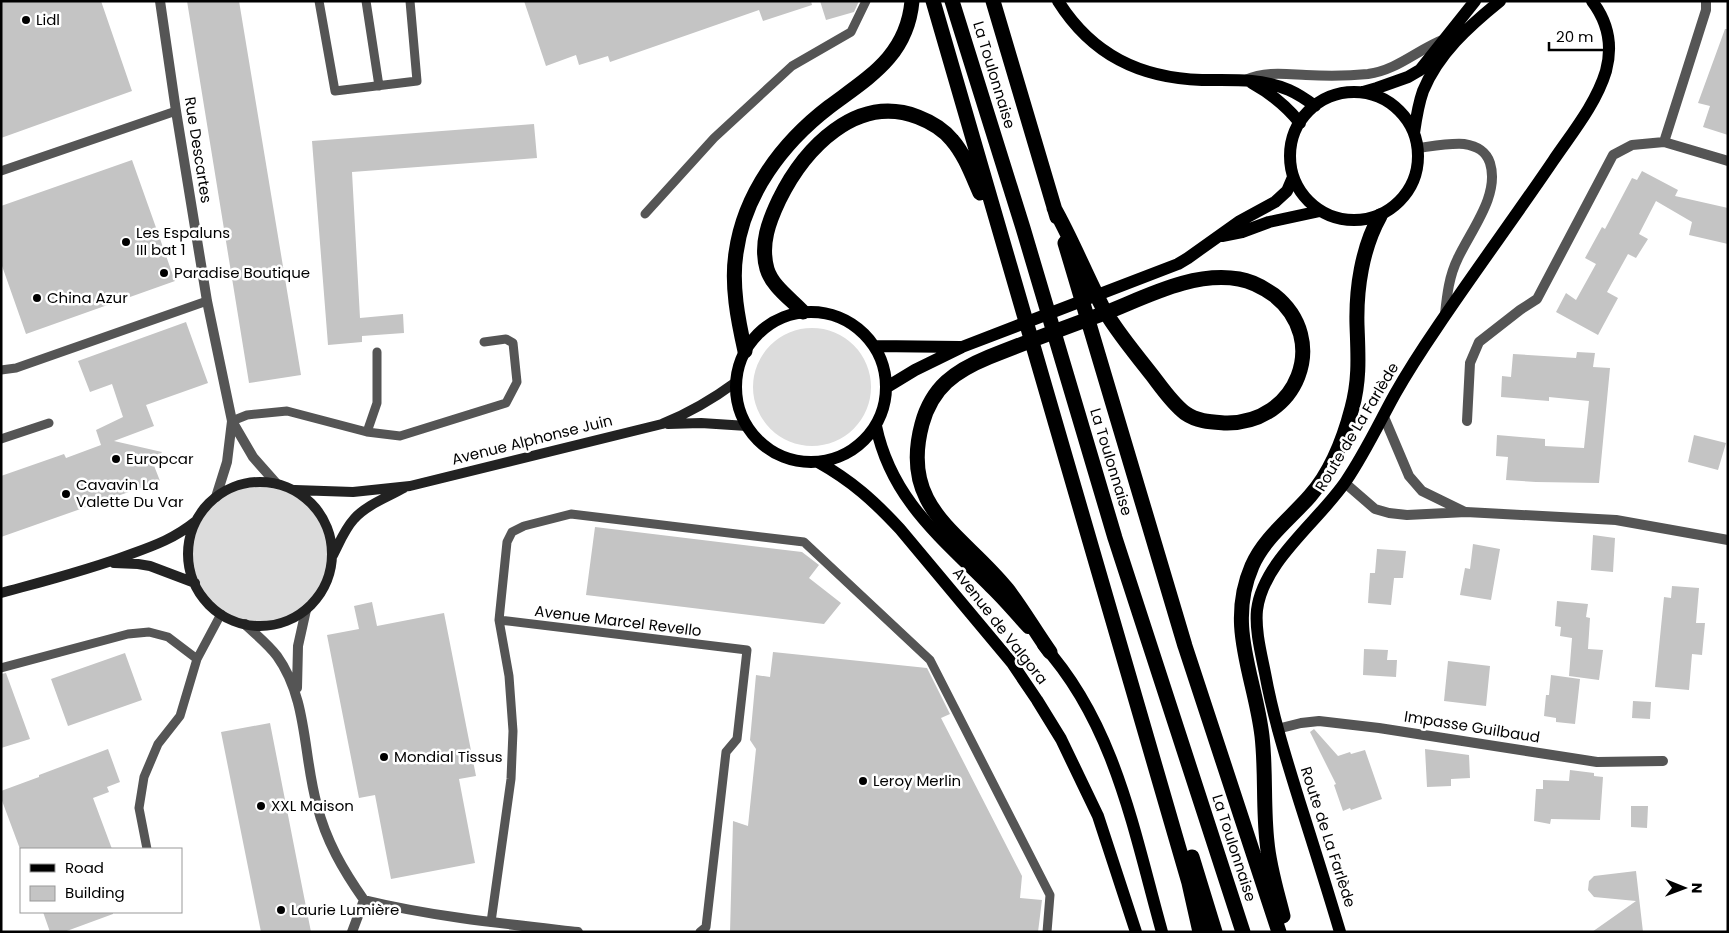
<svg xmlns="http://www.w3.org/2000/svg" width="1729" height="933" font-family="Poppins,sans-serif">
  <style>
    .green { fill: #dcdcdc }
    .building { fill: #c4c4c4 }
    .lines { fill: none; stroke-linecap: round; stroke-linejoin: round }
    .service { stroke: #555; stroke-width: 9 }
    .minor { stroke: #555; stroke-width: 10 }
    .secondary { stroke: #222; stroke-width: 10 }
    .primary { stroke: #000; stroke-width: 12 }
    .motorway { stroke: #000; stroke-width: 15 }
    .poi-dot { fill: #000; stroke: #fff; stroke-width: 2 }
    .labels { text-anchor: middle; stroke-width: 5; stroke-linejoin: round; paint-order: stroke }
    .poi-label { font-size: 15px; fill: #000; stroke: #fff; text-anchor: start }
    .street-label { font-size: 15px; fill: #000; stroke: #fff }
  </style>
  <rect width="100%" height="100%" fill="#fff"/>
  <path class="green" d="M753 387a59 59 0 1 1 118 0a59 59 0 1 1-118 0Z
    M188 554a72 72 0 1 1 144 0a72 72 0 1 1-144 0Z"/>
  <path class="building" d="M1 1H101L132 91 1 138Z
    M187 1H239L301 375 249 383Z
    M524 1H811L812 5 763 21 759 10 610 62 608 56 579 65 576 55 546 66Z
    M820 1H859L854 12 826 20Z
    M1725 29H1728V135L1703 127 1710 106 1698 103Z
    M534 124 537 158 352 172 360 318 403 314 404 333 362 336V342L328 345 312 141Z
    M132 160 175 281 26 334 1 263V206Z
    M1642 171 1678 190 1675 196 1728 208V244L1689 235 1692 222 1656 201 1639 234 1648 239 1636 258 1628 254 1607 292 1618 298 1598 335 1556 312 1566 293 1576 300 1596 264 1585 258 1602 227 1605 229 1632 178 1637 180Z
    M186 322 208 383 146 405 154 426 114 441 162 452 153 463 160 481 1 537V476L64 454 66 458 101 445 96 430 123 417 112 384 90 392 78 361Z
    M1577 352 1595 353 1593 367 1610 368 1599 483 1536 482 1506 480 1508 457 1496 456 1497 435 1545 439V446L1584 448 1589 401 1549 397V401L1501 397 1502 376 1511 377 1513 354 1576 358Z
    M1694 435 1726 443 1718 470 1688 462Z
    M595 527 802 552 819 565 809 578 841 603 824 624 586 595Z
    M1593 535 1615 538 1613 572 1591 570Z
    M1473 544 1500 549 1491 600 1460 595 1465 568 1470 569Z
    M1377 549 1406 551 1403 578H1394L1391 605 1368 603 1370 573H1375Z
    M1672 586 1699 588 1696 623H1705L1702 655 1692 654 1689 690 1655 687 1664 597 1671 598Z
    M1557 601 1588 604 1586 617 1590 618 1588 649 1603 650 1599 680 1569 676 1572 638 1560 636 1561 627 1555 626Z
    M372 602 377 626 444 613 476 776 459 779 475 863 391 879 375 795 359 798 327 635 359 629 354 606Z
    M1364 649 1388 650 1387 660H1397L1396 677 1363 675Z
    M773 652 927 668 950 714 941 718 1022 876 1020 898 1042 900 1038 932H730L733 821 748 826 756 749 750 740 756 675 770 677Z
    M125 653 142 700 68 726 51 679Z
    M1448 661 1490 666 1486 706 1444 701Z
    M6 673 30 739 1 748V674Z
    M1551 675 1580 679 1575 724 1556 722V718L1544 716 1546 695H1549Z
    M1633 701 1651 702 1650 719 1632 718Z
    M270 723 296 856 311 932H261L221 732Z
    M1314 729 1338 756 1350 752 1351 754 1365 750 1382 799 1351 810 1350 808 1343 811 1334 785 1336 784 1310 732Z
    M108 749 120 782 107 787 109 792 93 798 112 849H20L1 798V791L39 777V775Z
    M1425 749 1469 755 1470 778 1451 779V786L1427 787Z
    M1570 770 1594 773V776L1603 777 1600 820 1551 819 1550 824 1534 821 1536 789H1543V780L1569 781Z
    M1631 806H1648L1647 828 1631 827Z
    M1636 871 1643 932H1592L1636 901 1594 897 1588 890 1589 881 1594 876Z
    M43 912H113V914L64 932H50Z"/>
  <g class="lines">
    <path class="service" d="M319 1 335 91 417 81 410 1
      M366 1 379 86
      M1 171 176 111
      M645 214 714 138 792 66 851 32 866 1
      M1 370 16 368 207 301
      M232 421 247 415 287 411 367 432 400 436 506 403 517 382 513 343 506 339 484 342
      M367 432 377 403V352
      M1 439 49 423
      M499 620 747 650 737 739 726 752 706 927 700 932
      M1 668 128 634 149 632 168 637 197 659
      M147 849 139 808 144 777 158 744 180 716 197 659 221 614
      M491 922 511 779 513 731 509 676 499 620 507 542 512 532 524 526 571 514 804 542 930 660 1050 895 1047 932"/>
    <path class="minor" d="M160 1 176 111 207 301 232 421 253 457 276 483
      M1706 1V10L1664 142 1728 161
      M1245 80C1266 71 1285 74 1306 75 1326 76 1348 76 1368 74 1398 70 1418 49 1445 39
      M1418 148C1433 146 1449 143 1464 144 1477 146 1486 151 1490 163 1500 195 1471 230 1458 258 1449 276 1447 295 1445 314
      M1384 417 1409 476 1422 491 1465 512
      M1467 421 1470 363 1479 342 1520 310 1537 299 1613 155 1632 145 1664 142
      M1345 483 1375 509 1389 513 1407 515 1466 512 1616 520 1728 540
      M216 497 227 462 232 421
      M245 624C255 634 268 644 277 656 308 699 303 756 317 805 326 841 343 870 364 900 434 917 506 924 578 932
      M297 688 298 646 306 610
      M1277 729 1301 723 1319 721 1379 728 1597 762 1663 761
      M352 932 364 900"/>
    <path class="secondary" d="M668 424 701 423 747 426
      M188 554a72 72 0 1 1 144 0a72 72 0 1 1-144 0Z
      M295 490 353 492 410 486 662 424C689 413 713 399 736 382
      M332 557C339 544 344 530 354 519 366 505 388 497 404 488
      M114 563 138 564 150 566 195 583
      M1 593C45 581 89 570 131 554 156 545 175 538 196 521"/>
    <path class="primary" d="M1058 1C1092 55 1140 78 1202 80 1232 80 1261 78 1289 90 1298 94 1307 100 1315 106
      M1252 83C1270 93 1288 108 1300 123
      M1363 92 1377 88 1408 77 1420 70 1475 1
      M1290 156a64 64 0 1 1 128 0a64 64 0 1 1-128 0Z
      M1414 133C1416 119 1418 105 1423 91 1438 54 1469 26 1500 1
      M1222 236 1242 232 1269 222 1320 211
      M736 387a75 75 0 1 1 150 0a75 75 0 1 1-150 0Z
      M875 346 960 347
      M887 387 915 370 962 347 1178 264 1188 258 1240 221 1275 202 1287 191 1293 177
      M876 426C891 498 939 536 989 586 1003 599 1015 614 1028 628
      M818 462C852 481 874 501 900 529L1012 663 1037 700 1061 739 1098 816 1136 932
      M1043 645C1115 724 1134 832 1162 932
      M1340 932C1327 888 1313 844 1299 800 1286 758 1273 717 1265 673 1261 653 1255 630 1257 610 1263 561 1319 521 1346 481 1365 453 1379 423 1395 394 1408 371 1423 348 1438 326 1475 271 1515 217 1553 161 1572 133 1596 104 1606 71 1613 45 1608 22 1592 1"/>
    <path class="motorway" d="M933 1 1189 883 1200 932
      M952 1 1023 228 1115 538 1243 932
      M993 1 1057 217
      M1065 243 1185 646 1279 932
      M803 312C791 299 772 286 767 269 760 244 769 221 779 200 804 149 856 93 918 117 931 122 943 129 952 140 965 155 972 175 980 193
      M745 351C738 320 731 285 736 253 744 194 782 143 829 107 869 77 907 56 912 1
      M1050 652C1035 631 1022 608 1007 589 962 533 899 509 922 424 932 387 955 371 989 357 1027 342 1066 327 1105 313 1146 297 1193 271 1239 279 1252 281 1264 288 1274 295 1331 340 1297 424 1226 423 1212 422 1198 422 1185 413 1172 403 1162 388 1152 375 1135 353 1115 330 1102 306 1085 273 1072 240 1054 208
      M1192 857 1215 932
      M1283 916C1277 892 1269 866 1267 842 1263 807 1266 771 1262 736 1255 676 1226 626 1252 566 1264 538 1291 518 1310 496 1331 472 1344 439 1352 408 1360 379 1358 354 1357 325 1356 289 1362 248 1380 216"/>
  </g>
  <g class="poi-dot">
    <circle cx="26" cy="20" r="5"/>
    <circle cx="126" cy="242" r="5"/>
    <circle cx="164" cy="273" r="5"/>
    <circle cx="37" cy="298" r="5"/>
    <circle cx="116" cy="459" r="5"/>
    <circle cx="66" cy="494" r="5"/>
    <circle cx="384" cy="757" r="5"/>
    <circle cx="863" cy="781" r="5"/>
    <circle cx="261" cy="806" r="5"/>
    <circle cx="281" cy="910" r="5"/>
  </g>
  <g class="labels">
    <g class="poi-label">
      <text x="36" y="25">Lidl</text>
      <text x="136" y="238">Les Espaluns<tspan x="136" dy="17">III bat 1</tspan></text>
      <text x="174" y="278">Paradise Boutique</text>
      <text x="47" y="303">China Azur</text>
      <text x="126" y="464">Europcar</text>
      <text x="76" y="490">Cavavin La<tspan x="76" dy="17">Valette Du Var</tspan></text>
      <text x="394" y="762">Mondial Tissus</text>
      <text x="873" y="786">Leroy Merlin</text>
      <text x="271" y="811">XXL Maison</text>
      <text x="291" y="915">Laurie Lumière</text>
    </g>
    <g class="street-label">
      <text transform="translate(994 75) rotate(73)" y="5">La Toulonnaise</text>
      <text transform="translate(198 150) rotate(81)" y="5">Rue Descartes</text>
      <text transform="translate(1357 427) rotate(-59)" y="5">Route de La Farlède</text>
      <text transform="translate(532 440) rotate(-14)" y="5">Avenue Alphonse Juin</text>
      <text transform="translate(1111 462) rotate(73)" y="5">La Toulonnaise</text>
      <text transform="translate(618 621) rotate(7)" y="5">Avenue Marcel Revello</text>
      <text transform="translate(1000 626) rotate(52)" y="5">Avenue de Valgora</text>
      <text transform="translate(1472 727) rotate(9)" y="5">Impasse Guilbaud</text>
      <text transform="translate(1328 837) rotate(72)" y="5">Route de La Farlède</text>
      <text transform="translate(1234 848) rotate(72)" y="5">La Toulonnaise</text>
    </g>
  </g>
  <rect width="1729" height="933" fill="none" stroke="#000000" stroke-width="5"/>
  <rect x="20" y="848" width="162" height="65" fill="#ffffff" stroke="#999999"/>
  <rect x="30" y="864" width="25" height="8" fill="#000000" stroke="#999999"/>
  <text x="65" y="873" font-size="15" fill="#000000">Road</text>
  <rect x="30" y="886" width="25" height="15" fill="#c4c4c4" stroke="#999999"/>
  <text x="65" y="898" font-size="15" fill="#000000">Building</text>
  <g transform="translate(1684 888) rotate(91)" stroke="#ffffff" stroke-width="4" paint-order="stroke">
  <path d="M0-4L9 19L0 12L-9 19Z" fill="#000000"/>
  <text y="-8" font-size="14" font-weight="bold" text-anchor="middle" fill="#000000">N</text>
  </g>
  <path d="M1549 42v8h64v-8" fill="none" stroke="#000000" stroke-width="2.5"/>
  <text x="1556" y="42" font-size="15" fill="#000000" stroke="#ffffff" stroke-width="4" paint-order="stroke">20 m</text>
</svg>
